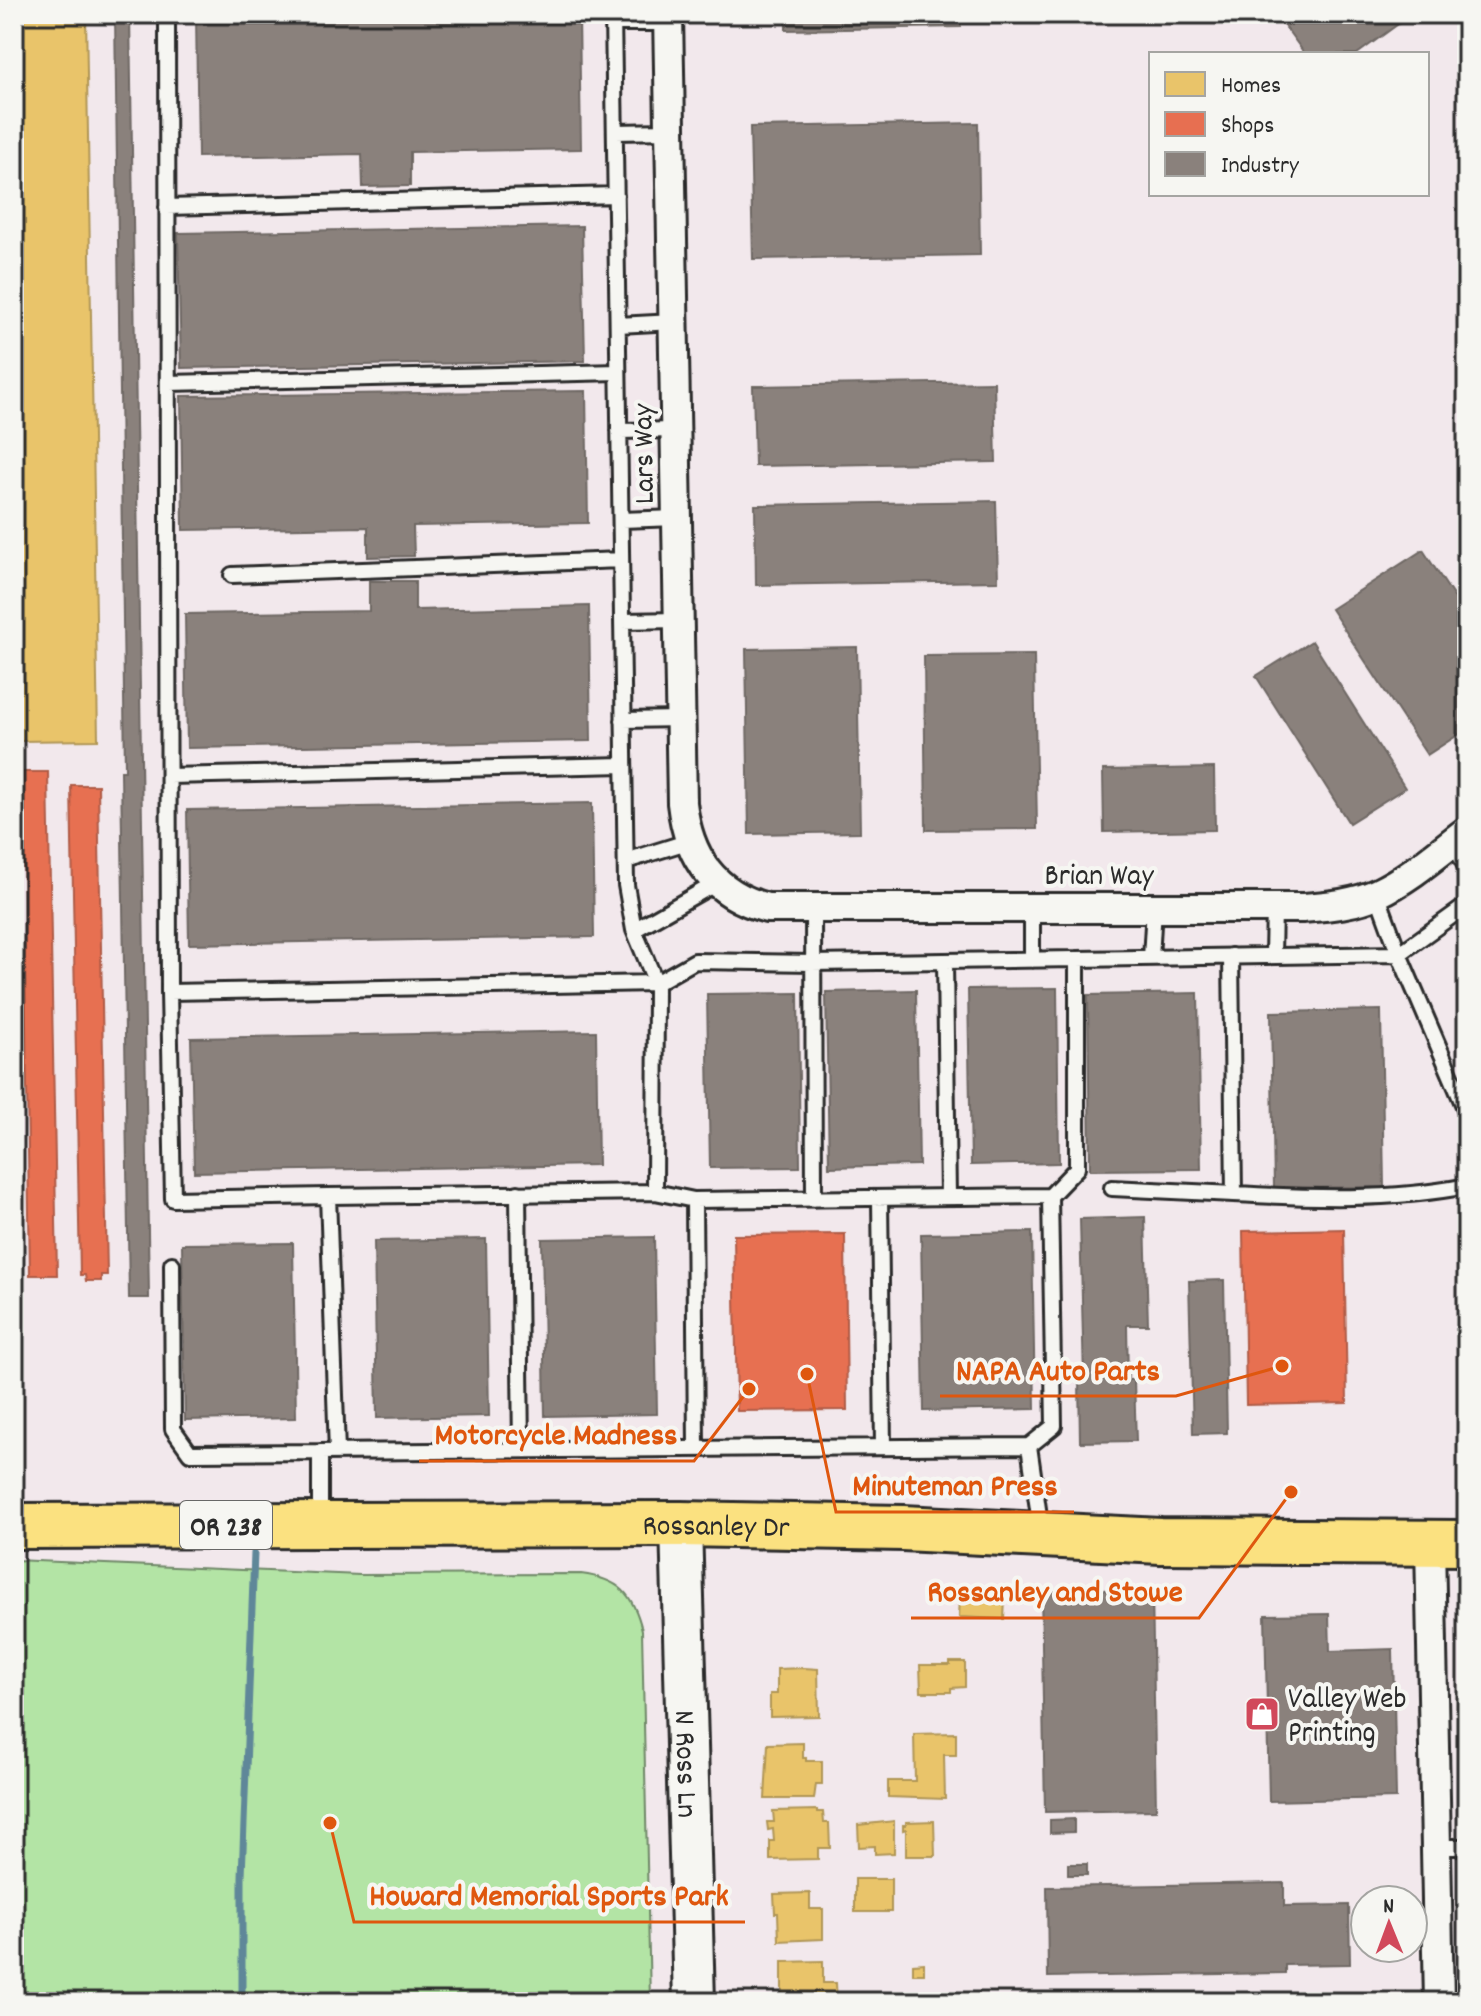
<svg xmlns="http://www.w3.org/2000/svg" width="1481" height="2016" font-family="Dekko,sans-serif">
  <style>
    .green { fill: #b3e4a5; stroke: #6f8868; stroke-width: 2 }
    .homes { fill: #e9c46a; stroke: #b09657; stroke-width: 2 }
    .shops { fill: #e76f51; stroke: #af5b46; stroke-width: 2 }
    .industry { fill: #8a817c; stroke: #6e6764; stroke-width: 2 }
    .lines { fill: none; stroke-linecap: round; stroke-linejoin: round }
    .stream { stroke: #5f8799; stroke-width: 7 }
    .service-casing { stroke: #2b2b2b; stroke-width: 20 }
    .minor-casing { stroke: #2b2b2b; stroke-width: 34 }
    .secondary-casing { stroke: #2b2b2b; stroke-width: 46 }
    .primary-casing { stroke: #2b2b2b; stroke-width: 50 }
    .service { stroke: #f6f6f2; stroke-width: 14 }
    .minor { stroke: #f6f6f2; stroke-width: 28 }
    .secondary { stroke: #f6f6f2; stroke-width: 40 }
    .primary { stroke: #fbe180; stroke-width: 44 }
    .labels { text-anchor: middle; stroke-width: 8; stroke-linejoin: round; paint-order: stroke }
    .shield { fill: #f6f6f2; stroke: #686867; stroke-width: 2 }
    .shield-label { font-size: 28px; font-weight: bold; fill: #2b2b2b }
    .street-label { font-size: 30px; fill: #2b2b2b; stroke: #f6f6f2 }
    .poi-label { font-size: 30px; fill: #2b2b2b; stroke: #f6f6f2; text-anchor: start }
    .leader { fill: none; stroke: #df570e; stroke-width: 3 }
    .callout-dot { fill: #df570e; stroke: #f6f6f2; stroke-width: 3 }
    .callout-label { font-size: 32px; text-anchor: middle; font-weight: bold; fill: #df570e; stroke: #f6f6f2; stroke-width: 8; stroke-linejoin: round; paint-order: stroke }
  </style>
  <rect width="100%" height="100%" fill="#f2e8ec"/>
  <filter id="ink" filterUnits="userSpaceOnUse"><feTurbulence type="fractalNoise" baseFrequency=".0125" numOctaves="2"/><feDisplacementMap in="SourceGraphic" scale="16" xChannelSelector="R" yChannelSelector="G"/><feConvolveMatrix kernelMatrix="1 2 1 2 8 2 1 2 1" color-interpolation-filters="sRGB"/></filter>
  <g filter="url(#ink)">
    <path class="green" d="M14 1560 360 1575 581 1574C619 1579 633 1593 642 1630L650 2002H14Z"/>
    <path class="homes" d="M14 14H86L98 740 19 741 14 410Z
      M960 1597 1005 1599 1004 1619 959 1617Z
      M950 1662H965V1687L951 1688V1692H921L920 1665H950Z
      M804 1668 818 1669 819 1716 770 1717V1694H777V1669Z
      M956 1733V1755H944L945 1799 888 1797V1781H915L914 1734Z
      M803 1743V1758H806V1761H822V1784H816L814 1799H765L768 1744Z
      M817 1810V1812H823L824 1823H829L830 1848H818V1859L770 1860V1841H774L773 1829 768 1830 767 1822H774L773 1811Z
      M894 1821V1853L875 1854V1846L859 1847 858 1825Z
      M934 1821 935 1856H906V1829L903 1830V1825H906V1822Z
      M855 1879H891V1912H855Z
      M810 1893V1909H823V1939L779 1941 778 1913H775L774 1894Z
      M823 1961V1983H836L837 2002H782V1962Z
      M924 1963V1974H913V1964Z"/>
    <path class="shops" d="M22 772H48L57 1275H30Z
      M71 785H98L107 1275H101V1281H86L85 1275H80Z
      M1344 1229 1347 1403 1246 1405 1243 1231Z
      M845 1234 847 1410 737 1411 734 1235Z"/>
    <path class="industry" d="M115 14H130L149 1298H129L121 771H125Z
      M196 14H579L581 149 410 152V186L363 187 362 154 198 157Z
      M786 14H961V27L786 30Z
      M1276 14H1412L1357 54H1305Z
      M978 123 980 255 753 259 750 127Z
      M582 226 585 361 181 368 178 233Z
      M994 382 996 462 755 466 753 386Z
      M586 391 588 523 413 526 414 556 368 557V527L183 530 181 396Z
      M996 501 998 581 756 585 755 505Z
      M1423 550 1467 617V729L1427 755 1331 609Z
      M369 581H415V610L589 606 591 741 187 748 185 614 369 611Z
      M1312 641 1405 788 1349 823 1256 676Z
      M857 647 860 832 749 834 746 649Z
      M1034 655 1037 829 926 830 924 656Z
      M1214 768 1215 830 1104 832 1103 770Z
      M592 803 594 937 189 944 187 810Z
      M1057 988 1059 1163 971 1165 968 989Z
      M916 990 919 1165 829 1167 826 992Z
      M798 993 800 1167 710 1168 707 994Z
      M1198 993 1201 1169 1090 1170 1088 995Z
      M1381 1010 1384 1187 1274 1188 1271 1012Z
      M596 1031 598 1165 194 1172 191 1038Z
      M1145 1217 1148 1325H1127L1128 1380H1134L1136 1441 1080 1442 1079 1380H1084L1080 1219Z
      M1032 1232 1035 1409 924 1411 921 1234Z
      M654 1237 657 1414 545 1416 542 1239Z
      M486 1239 489 1416 377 1418 374 1241Z
      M293 1243 296 1418 185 1420 182 1244Z
      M1224 1280 1227 1433 1193 1434 1189 1281Z
      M1152 1589 1156 1810 1045 1812 1041 1591Z
      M1329 1614 1330 1651 1393 1649 1396 1798 1269 1801 1265 1615Z
      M1074 1819V1832L1050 1833V1820Z
      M1068 1864H1087V1875H1068Z
      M1284 1883V1906L1349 1905 1350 1964 1285 1965V1973L1048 1977 1047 1887Z
      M1323 1994H1337V2002H1323Z"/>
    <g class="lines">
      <path class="stream" d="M242 2002V1877L254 1553"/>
      <defs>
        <path id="service" d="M167 14 169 992
          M613 14 626 885 634 930 656 983 695 961 812 963 1077 959V1168L1050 1196
          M614 23H668
          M615 132 670 131
          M167 207 616 195
          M618 325 674 322
          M168 383 618 372
          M619 431 676 430
          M621 520 677 518
          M232 575 621 560
          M622 621 679 620
          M623 720 681 719
          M169 776 624 765
          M1453 842 1467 869
          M626 861 690 841
          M1377 894 1399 954 1467 905
          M813 909 814 1199
          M634 930 718 882
          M1273 955 1274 908
          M1231 956 1234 1194C1312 1198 1390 1201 1467 1186
          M1151 958 1154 908
          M1077 959 1399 954 1467 1113
          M1032 960V908
          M945 961 948 1197
          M1112 1188 1234 1194
          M655 1192 694 1200 1050 1196 1054 1426 1029 1446
          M518 1193 521 1449
          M328 1196 655 1192 656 983 169 992 173 1199 328 1196 337 1452
          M880 1199 883 1447
          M694 1200 696 1448
          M172 1264 173 1429 190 1453 320 1452
          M320 1521V1452L1029 1446 1041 1530
          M1436 1847H1467"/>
        <path id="minor" d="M668 14 682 803C688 856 713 894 767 908H1303C1328 906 1355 904 1378 893 1410 878 1439 852 1467 831
          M1430 1543 1439 2002"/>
        <g id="secondary">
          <path id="s1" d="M681 1524 694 2002"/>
        </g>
        <g id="primary">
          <path id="s2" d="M14 1526 681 1524 903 1528 1161 1541 1467 1543"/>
        </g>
      </defs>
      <use href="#service" class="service-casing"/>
      <use href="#minor" class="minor-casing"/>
      <use href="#secondary" class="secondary-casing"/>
      <use href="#primary" class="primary-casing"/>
      <use href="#service" class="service"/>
      <use href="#minor" class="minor"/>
      <use href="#secondary" class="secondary"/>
      <use href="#primary" class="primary"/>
    </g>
  </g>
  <defs>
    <symbol id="shop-square" viewBox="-11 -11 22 22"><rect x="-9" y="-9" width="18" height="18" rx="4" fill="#d1495b" stroke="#f6f6f2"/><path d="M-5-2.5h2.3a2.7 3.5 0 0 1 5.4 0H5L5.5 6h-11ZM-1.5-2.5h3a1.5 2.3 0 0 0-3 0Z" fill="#fff"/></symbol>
  </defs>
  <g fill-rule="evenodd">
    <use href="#shop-square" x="1242" y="1694" width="40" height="40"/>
  </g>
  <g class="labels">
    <rect class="shield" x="180" y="1501" width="92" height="48" rx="6"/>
    <g class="shield-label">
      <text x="226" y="1535">OR 238</text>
    </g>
    <g class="street-label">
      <text transform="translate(642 454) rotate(-91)" y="10">Lars Way</text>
      <text x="1099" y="884">Brian Way</text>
      <text dy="10" stroke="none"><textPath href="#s2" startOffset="702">Rossanley Dr</textPath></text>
      <text dy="10" stroke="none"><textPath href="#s1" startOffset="240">N Ross Ln</textPath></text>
    </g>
    <g class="poi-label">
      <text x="1288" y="1707">Valley Web<tspan x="1288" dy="34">Printing</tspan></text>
    </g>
  </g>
  <path class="leader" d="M1282 1366L1176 1396H940M749 1389L694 1461H419M807 1374L836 1512H1074M1291 1492L1199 1618H911M330 1823L354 1922H745"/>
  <g class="callout-dot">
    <circle cx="1282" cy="1366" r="8"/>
    <circle cx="749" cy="1389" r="8"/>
    <circle cx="807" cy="1374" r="8"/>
    <circle cx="1291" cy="1492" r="8"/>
    <circle cx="330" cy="1823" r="8"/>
  </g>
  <g class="callout-label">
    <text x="1058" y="1380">NAPA Auto Parts</text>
    <text x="556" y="1444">Motorcycle Madness</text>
    <text x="955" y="1495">Minuteman Press</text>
    <text x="1055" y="1601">Rossanley and Stowe</text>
    <text x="549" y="1905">Howard Memorial Sports Park</text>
  </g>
  <rect width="1481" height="2016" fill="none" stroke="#f6f6f2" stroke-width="48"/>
  <rect x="24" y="24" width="1433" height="1968" fill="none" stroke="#2b2b2b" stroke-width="3" filter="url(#ink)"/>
  <rect x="1149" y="52" width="280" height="144" fill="#f6f6f2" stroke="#a5a5a2" stroke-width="2"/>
  <rect x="1165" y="72" width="40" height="24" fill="#e9c46a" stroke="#a5a5a2" stroke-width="2"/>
  <text x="1221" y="92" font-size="24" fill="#2b2b2b">Homes</text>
  <rect x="1165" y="112" width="40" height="24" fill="#e76f51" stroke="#a5a5a2" stroke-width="2"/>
  <text x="1221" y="132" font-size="24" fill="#2b2b2b">Shops</text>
  <rect x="1165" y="152" width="40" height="24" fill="#8a817c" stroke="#a5a5a2" stroke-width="2"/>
  <text x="1221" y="172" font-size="24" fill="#2b2b2b">Industry</text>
  <g transform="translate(1389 1924) rotate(359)"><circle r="38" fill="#f6f6f2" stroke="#a5a5a2" stroke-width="2"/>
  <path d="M0-6L14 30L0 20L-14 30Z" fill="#d1495b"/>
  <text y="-12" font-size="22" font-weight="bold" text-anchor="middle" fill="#2b2b2b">N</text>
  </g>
</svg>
